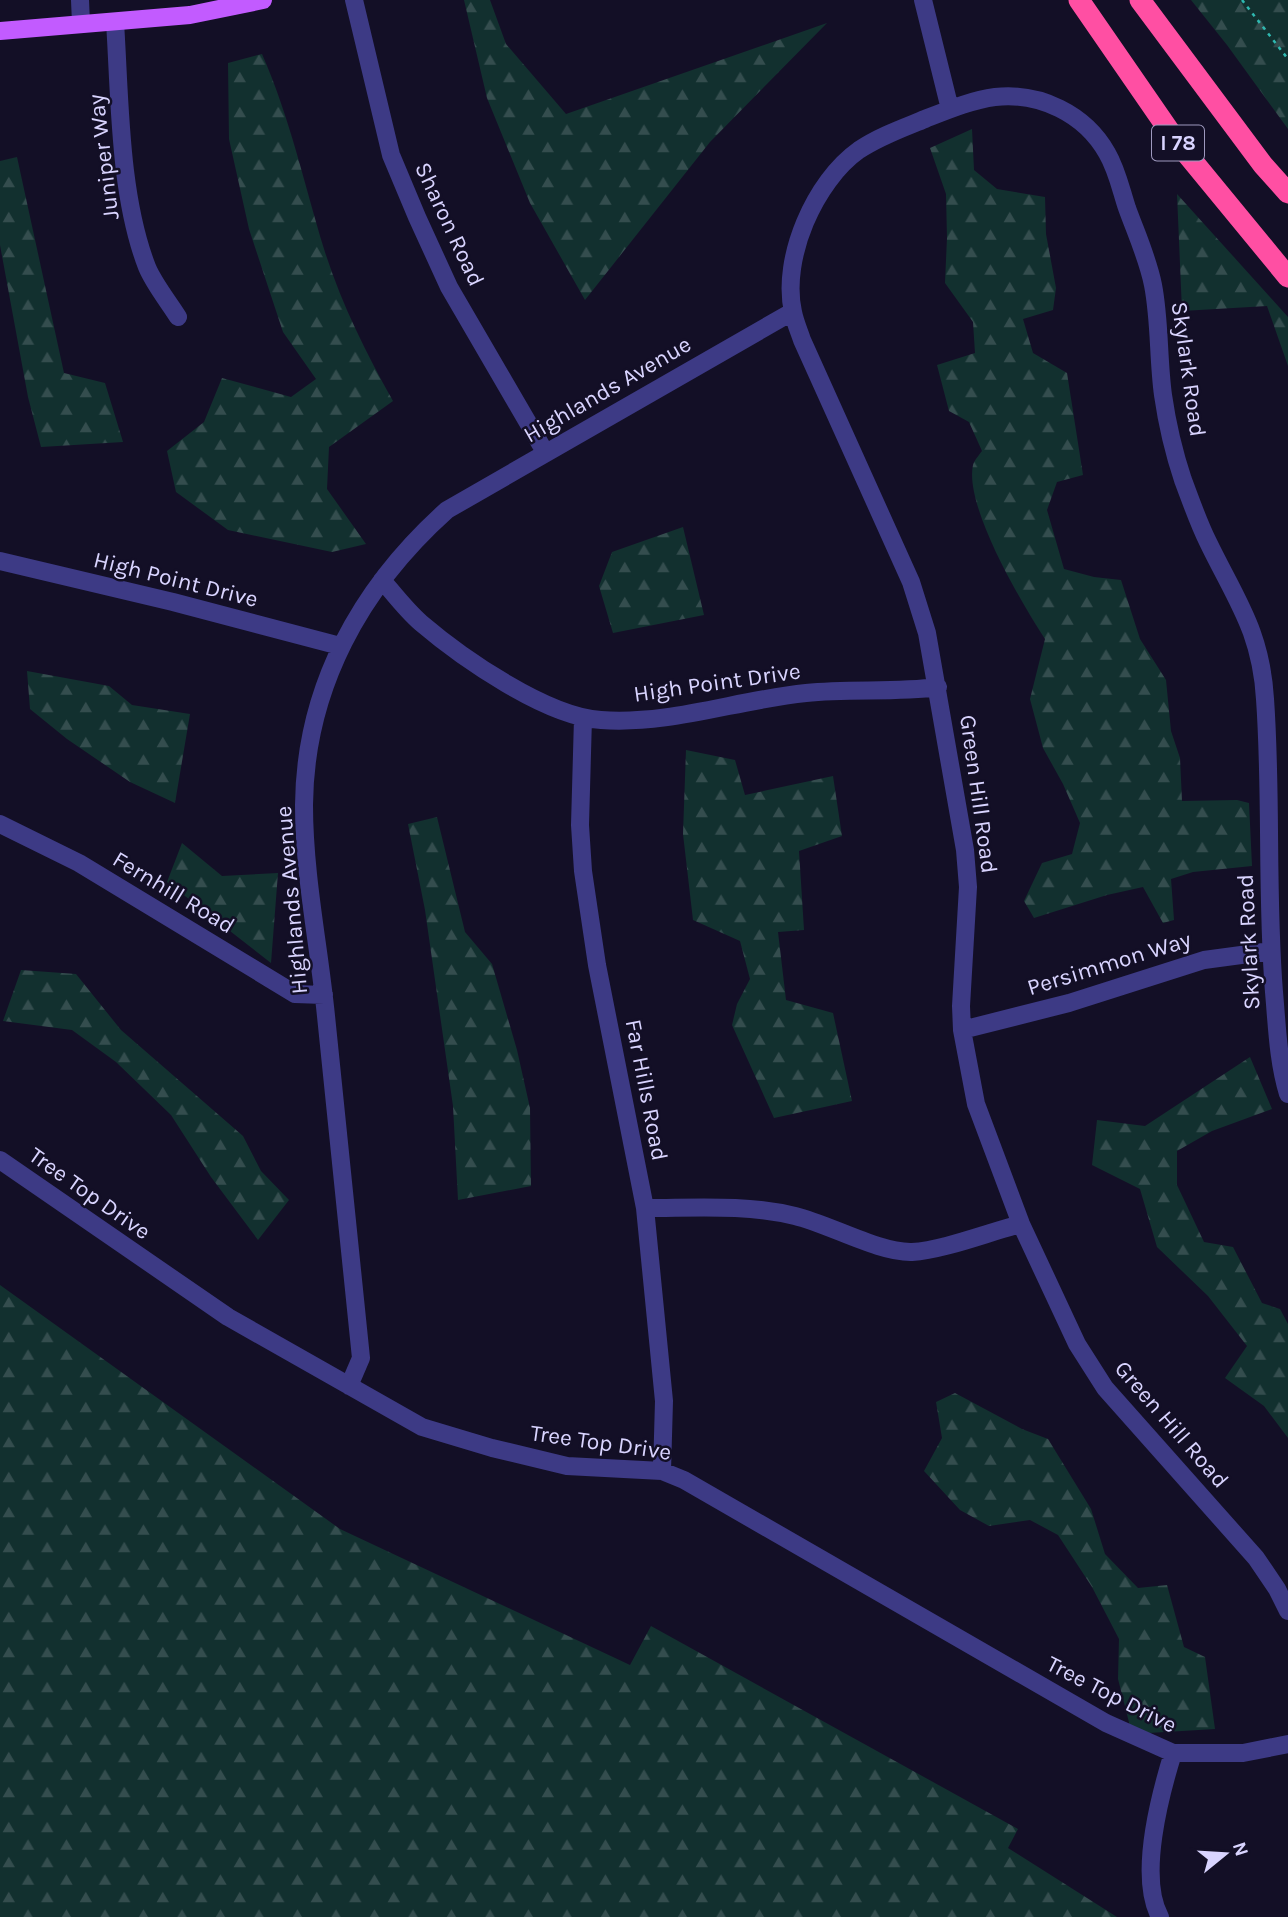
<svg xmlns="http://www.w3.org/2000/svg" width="1288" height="1917" font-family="Karla,sans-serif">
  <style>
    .forest { fill: url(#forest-firs) }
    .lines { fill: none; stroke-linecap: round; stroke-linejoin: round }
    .path { stroke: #2fb8b0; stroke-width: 2.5; stroke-dasharray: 3.5 5; stroke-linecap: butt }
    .minor { stroke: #3d3a85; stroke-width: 18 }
    .major { stroke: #c25bff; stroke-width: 18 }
    .highway { stroke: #ff4fa3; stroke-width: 21 }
    .labels { text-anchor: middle; stroke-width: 5; stroke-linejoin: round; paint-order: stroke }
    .shield { fill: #130f26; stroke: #9e99be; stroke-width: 2 }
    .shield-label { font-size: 21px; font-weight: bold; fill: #d9d4ff }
    .street-label { font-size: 23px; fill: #d9d4ff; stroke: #130f26 }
  </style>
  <defs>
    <pattern id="forest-firs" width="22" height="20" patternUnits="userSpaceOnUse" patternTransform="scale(1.75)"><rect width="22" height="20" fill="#12302f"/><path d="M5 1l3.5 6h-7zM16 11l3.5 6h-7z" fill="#344d4e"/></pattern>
  </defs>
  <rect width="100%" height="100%" fill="#130f26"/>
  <path class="forest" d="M464 0H490L506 44 566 114 827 23 710 142 585 300 530 203 487 98Z
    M1191 0H1288V129L1227 45Z
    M262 54C290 118 304 183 324 249 341 303 366 353 393 401L329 447 327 489 366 544 332 552 228 530 176 492 167 451 204 422 222 378 291 397 316 379 283 332 249 229 229 139 228 63Z
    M972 129 974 170 997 189 1045 197 1046 234 1056 288 1053 310 1023 319 1033 353 1067 373 1083 475 1057 482 1047 510 1064 569 1094 577 1121 580 1140 639 1166 680 1171 731 1180 758 1182 801 1237 800 1249 803 1252 866 1193 872 1171 879 1174 920 1163 923 1143 887 1107 895 1034 918 1024 901 1042 863 1072 854 1080 823 1063 784 1043 748 1030 699 1045 639C1022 604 964 506 973 465 974 461 979 455 982 451L969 422 949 411 937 365 975 353 973 322 945 283 947 238 946 194 930 148Z
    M17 157 64 373 105 383 123 442 41 447 28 397 0 245V161Z
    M1177 194 1288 317V366L1267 306 1182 311Z
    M683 527 704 615 613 633 599 586 612 552Z
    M27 671 109 686 132 705 190 714 175 803 130 782 67 739 30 709Z
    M686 750 735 760 745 795 833 776 842 836 799 851 804 930 778 932 786 1000 833 1013 852 1101 774 1118 732 1025 737 1004 750 979 740 941 693 920 683 834Z
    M437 817 465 932 492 964 517 1050 530 1108 531 1186 458 1200 453 1106 425 910 408 824Z
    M182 843 222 876 278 873 271 963 167 882Z
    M21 970 76 974 121 1030 243 1136 261 1171 289 1200 258 1240 211 1177 171 1115 116 1062 72 1030 3 1021Z
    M1250 1057 1272 1109 1212 1131 1177 1151V1185L1204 1242 1233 1247 1262 1303 1280 1309 1288 1324V1438L1264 1406 1225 1378 1247 1346 1208 1296 1157 1247 1140 1189 1092 1165 1097 1120 1145 1126Z
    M0 1285 340 1529 630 1665 651 1626 1018 1829 1008 1848 1117 1917H0Z
    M955 1393 1022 1429 1048 1439 1091 1509 1105 1554 1138 1588 1167 1585 1184 1647 1205 1657 1215 1729 1132 1734 1118 1679 1119 1639 1092 1587 1058 1535 1030 1520 989 1526 960 1510 924 1471 942 1438 936 1402Z"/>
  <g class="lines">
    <path class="path" d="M1242 0 1288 59"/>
    <path class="minor" d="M80 0 81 23
      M354 0 391 155 417 217 449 287 545 452
      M923 0 950 109
      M115 22C120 98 119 195 147 267 154 284 168 301 178 317
      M0 561 173 602 340 646
      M382 580C394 594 407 611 421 623 462 658 547 717 601 720 670 725 737 700 806 693 850 688 894 693 938 687
      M583 718 580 825 583 871 597 965 645 1208 664 1401 662 1471
      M0 824 79 863 295 994 324 995
      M962 1030 1069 1003 1204 960 1271 951
      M1288 1094C1278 1061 1277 1026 1274 992 1266 894 1272 796 1265 699 1261 631 1236 600 1208 542 1198 522 1191 501 1183 480 1174 453 1167 423 1163 395 1158 358 1160 321 1153 285 1148 259 1136 233 1127 208 1121 190 1117 170 1107 153 1085 114 1040 92 995 97 972 100 948 110 925 119 903 128 880 136 859 150 815 181 781 258 793 312 795 322 799 331 802 340L911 582 927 633 965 850 968 887 961 1006 962 1030 976 1104 1021 1224 1077 1344 1105 1388 1256 1558 1277 1589 1288 1611
      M0 1160 228 1317 422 1427 492 1448 567 1466 662 1471 684 1480 1106 1723 1173 1753H1243L1288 1744
      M645 1208C695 1208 746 1204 795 1216 829 1224 879 1253 912 1252 944 1250 989 1232 1021 1224
      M349 1386 361 1358C350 1244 338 1130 326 1016 319 946 304 876 304 805 305 687 361 587 447 510L792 312
      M1160 1917C1138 1877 1160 1795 1173 1753"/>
    <path class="major" d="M0 31 190 15 263 0"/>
    <path class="highway" d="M1079 0 1177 142 1288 277
      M1140 0 1263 165 1288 193"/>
  </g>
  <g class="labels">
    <rect class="shield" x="1152" y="125.5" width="52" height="35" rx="5"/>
    <g class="shield-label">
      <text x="1178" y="150">I 78</text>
    </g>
    <g class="street-label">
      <text transform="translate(103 157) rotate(-97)" y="8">Juniper Way</text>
      <text transform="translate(450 224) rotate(65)" y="8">Sharon Road</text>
      <text transform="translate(1189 369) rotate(82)" y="8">Skylark Road</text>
      <text transform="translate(607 389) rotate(-30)" y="8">Highlands Avenue</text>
      <text transform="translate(176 579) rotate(14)" y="8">High Point Drive</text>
      <text transform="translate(717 682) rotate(-8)" y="8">High Point Drive</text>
      <text transform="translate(979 794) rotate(82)" y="8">Green Hill Road</text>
      <text transform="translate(174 892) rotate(31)" y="8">Fernhill Road</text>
      <text transform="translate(291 900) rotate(-95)" y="8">Highlands Avenue</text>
      <text transform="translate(1248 942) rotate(-93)" y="8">Skylark Road</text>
      <text transform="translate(1109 963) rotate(-17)" y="8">Persimmon Way</text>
      <text transform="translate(647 1090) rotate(79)" y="8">Far Hills Road</text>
      <text transform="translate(90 1193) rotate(35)" y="8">Tree Top Drive</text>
      <text transform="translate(1172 1424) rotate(49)" y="8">Green Hill Road</text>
      <text transform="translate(601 1442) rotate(8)" y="8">Tree Top Drive</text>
      <text transform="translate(1112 1694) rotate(27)" y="8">Tree Top Drive</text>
    </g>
  </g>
  <g transform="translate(1225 1854) rotate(72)" stroke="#130f26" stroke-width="5" paint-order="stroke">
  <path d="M0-5L12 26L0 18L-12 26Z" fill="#d9d4ff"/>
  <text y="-10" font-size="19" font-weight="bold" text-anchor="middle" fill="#d9d4ff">N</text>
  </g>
</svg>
